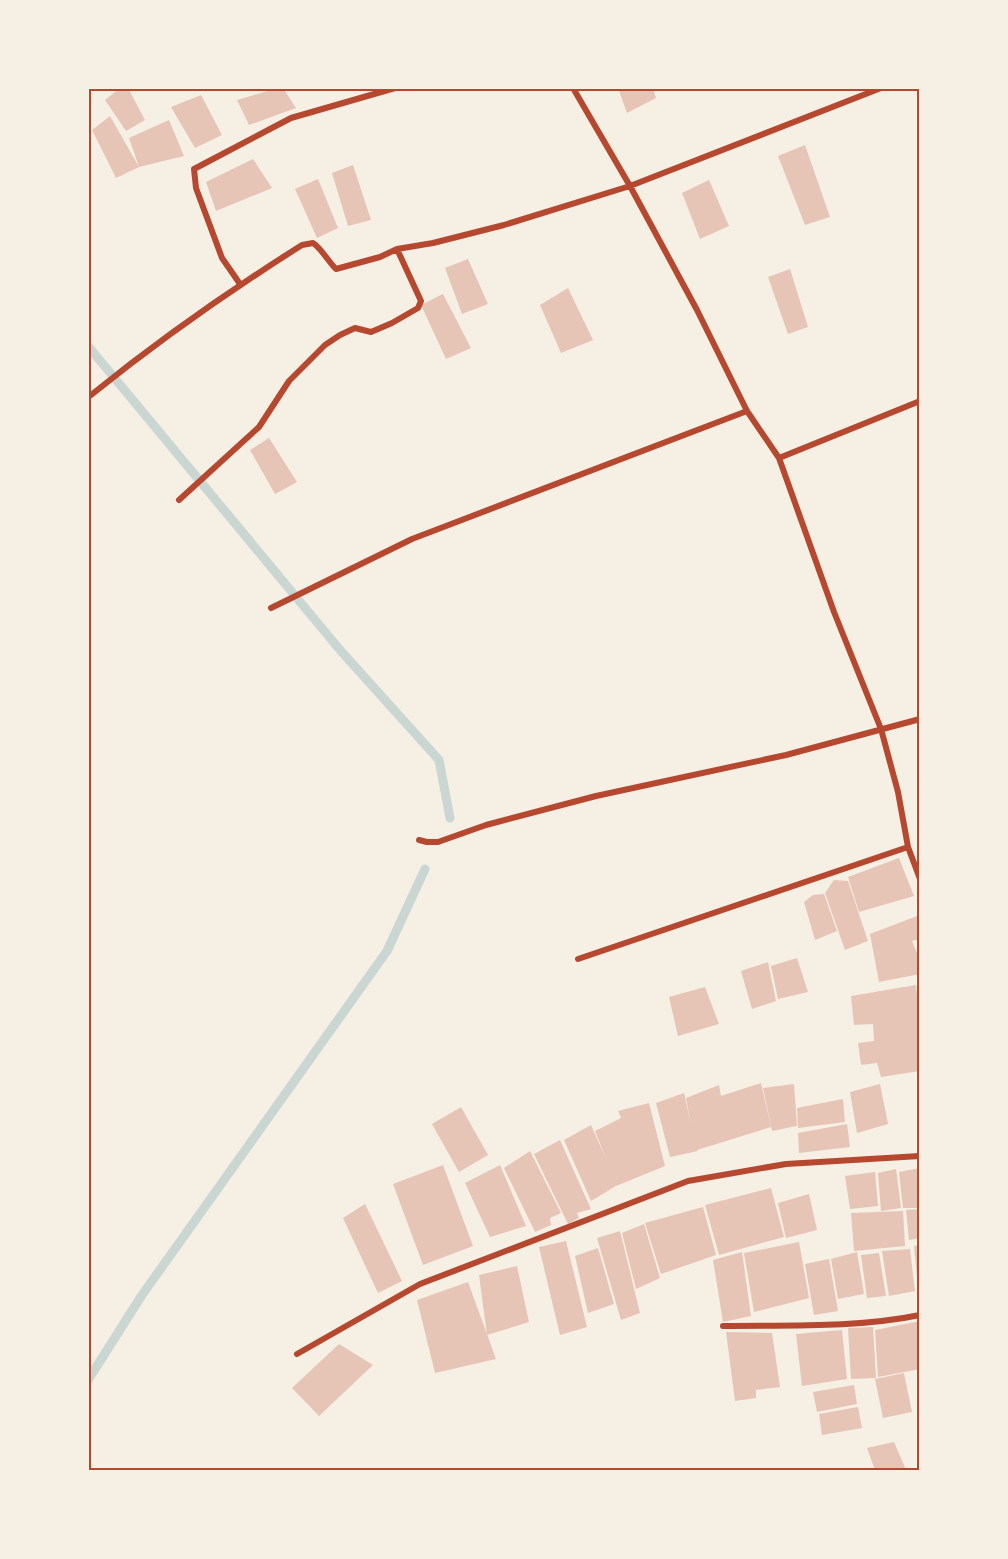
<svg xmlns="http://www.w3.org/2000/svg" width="1008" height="1559" font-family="'Titillium Web',sans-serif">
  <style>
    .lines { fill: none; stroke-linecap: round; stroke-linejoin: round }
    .stream { stroke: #c9d6d2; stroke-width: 9 }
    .building { fill: #e6c5b7 }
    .minor { stroke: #b5482f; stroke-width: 6 }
    .neatline { fill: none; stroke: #b5482f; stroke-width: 2 }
  </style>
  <rect width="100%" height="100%" fill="#f6efe4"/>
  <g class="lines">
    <path class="stream" d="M88 346 340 650 439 760 450 818
      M88 1380 142 1295 387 951 425 869"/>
  </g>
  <path class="building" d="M120 88H128L145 120 126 131 105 100Z
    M278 88H283L296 108 249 125 237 100Z
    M618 88H653L656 98 627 113Z
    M201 95 222 135 195 148 171 107Z
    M110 116 139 167 129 138 169 120 184 156 139 167 116 178 92 130Z
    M805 145 830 217 805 225 778 156Z
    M253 159 272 188 216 211 206 182Z
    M353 165 371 220 348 226 332 173Z
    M318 179 338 228 317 238 295 189Z
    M709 180 729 226 700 239 682 193Z
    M468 259 488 304 462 314 445 268Z
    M790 269 808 327 788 334 768 277Z
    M568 288 593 340 561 353 540 305Z
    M443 294 471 348 446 359 421 305Z
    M269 438 297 482 275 494 250 450Z
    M899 858 914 896 859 912 848 877Z
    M834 880 848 881 868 941 845 950 825 893Z
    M824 894 837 931 815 940 804 902 813 895Z
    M917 916 920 939 912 941 920 960V974L879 982 870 934Z
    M797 958 808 992 778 999 771 966Z
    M768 962 776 1001 752 1009 741 971Z
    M916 985 920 1023V1071L881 1077 877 1063 861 1065 858 1043 874 1041 873 1024 854 1025 851 996Z
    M705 987 719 1024 678 1036 669 997Z
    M761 1083 771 1127 697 1150 698 1151 670 1157 656 1103 684 1093 691 1124 686 1098 719 1085 721 1096Z
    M794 1084 797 1126 772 1131 763 1088Z
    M880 1084 888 1124 857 1133 850 1092Z
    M843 1099 845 1122 798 1128 797 1108Z
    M649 1103 665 1166 616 1186 591 1201 564 1140 591 1125 606 1159 595 1131 621 1118 618 1111Z
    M461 1107 488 1155 459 1172 432 1124Z
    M847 1124 850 1147 799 1153 798 1133Z
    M560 1140 591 1209 577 1213 579 1218 568 1224 534 1154Z
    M530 1151 561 1213 550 1218 551 1225 535 1232 504 1168Z
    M443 1165 473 1246 423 1265 393 1184Z
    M500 1165 526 1226 490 1237 465 1183Z
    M920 1168V1208H903L899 1172Z
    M896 1169 901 1208 881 1211 878 1173Z
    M875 1172 878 1206 850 1209 845 1176Z
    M771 1188 784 1237 719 1255 705 1205Z
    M809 1194 817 1230 786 1238 778 1203Z
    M365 1204 402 1281 378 1293 343 1218Z
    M703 1207 716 1255 661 1274 645 1223Z
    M920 1209V1238L909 1240 906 1210Z
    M903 1211 905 1246 854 1251 851 1213Z
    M644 1224 660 1278 636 1289 622 1233Z
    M620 1231 640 1313 621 1320 597 1238Z
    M566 1241 587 1327 560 1335 539 1247Z
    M799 1242 809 1298 754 1312 744 1253Z
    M920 1245V1287H918L914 1246Z
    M598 1248 614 1304 588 1313 575 1256Z
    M910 1249 915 1291 889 1296 882 1251Z
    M742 1252 751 1316 723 1322 713 1260Z
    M857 1252 864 1294 838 1299 831 1259Z
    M879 1253 886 1296 867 1298 861 1255Z
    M829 1259 838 1311 814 1315 805 1264Z
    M517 1266 529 1322 487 1335 479 1275Z
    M468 1282 496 1359 435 1373 417 1300Z
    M920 1321V1369L878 1377 875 1330Z
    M873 1327 876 1378 851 1379 848 1328Z
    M842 1330 847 1379 802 1386 796 1334Z
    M726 1332 772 1333 780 1387 756 1390V1398L735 1401Z
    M339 1344 373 1365 319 1416 292 1388Z
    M904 1373 912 1412 883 1418 875 1379Z
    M854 1385 857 1404 817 1412 813 1392Z
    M858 1407 862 1428 822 1435 819 1414Z
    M894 1442 906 1470H875L867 1448Z"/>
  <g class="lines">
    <path class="minor" d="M573 88 630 186 697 310 747 411 779 458 834 612 881 729 898 792 908 847 920 879
      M240 284 222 258 196 188 194 169 291 118 395 88
      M91 395C158 341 229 291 302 245L313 243C321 248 328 261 336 269L380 257 397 249 433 243 504 225 630 186 881 88
      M779 458 920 401
      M179 500 259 427 289 381 325 345 340 335 355 328 371 332 392 323 418 308 421 301 397 249
      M271 608 412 539 747 411
      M419 840 427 842H438L486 825 596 796 786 755 920 719
      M578 959 908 847
      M723 1326C787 1325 857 1328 920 1315
      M297 1354 420 1284 688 1181 786 1164 920 1156"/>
  </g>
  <rect width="1008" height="1559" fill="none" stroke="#f6efe4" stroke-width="180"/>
  <rect x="90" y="90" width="828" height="1379" class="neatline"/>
</svg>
